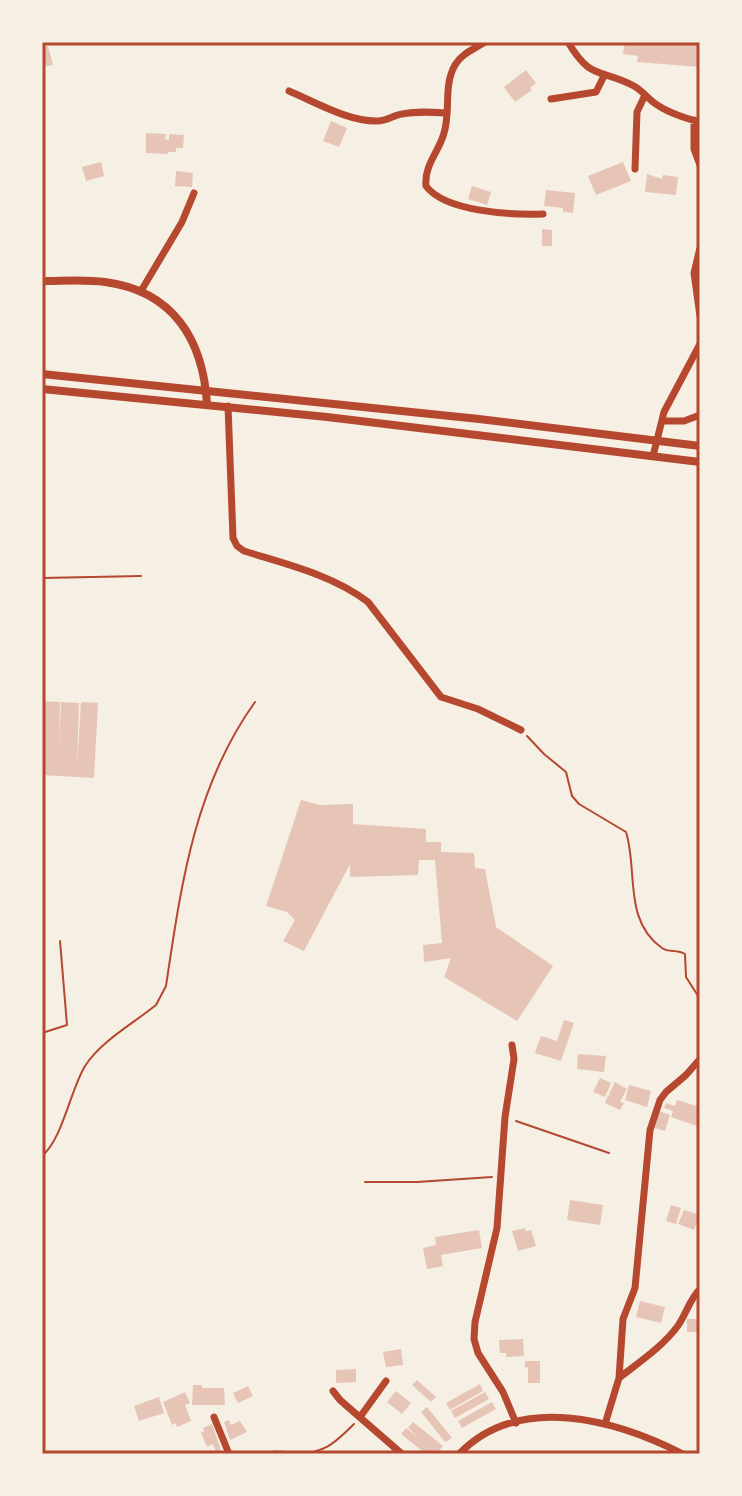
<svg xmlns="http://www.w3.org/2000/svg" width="742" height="1496" font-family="'Exo 2',sans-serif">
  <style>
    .building { fill: #e6c5b7 }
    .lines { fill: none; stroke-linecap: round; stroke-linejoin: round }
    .path { stroke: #b5482f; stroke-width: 2 }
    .minor { stroke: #b5482f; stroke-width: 7 }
    .tertiary { stroke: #b5482f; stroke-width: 8 }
    .neatline { fill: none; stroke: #b5482f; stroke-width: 3 }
  </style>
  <rect width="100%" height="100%" fill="#f6efe4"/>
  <path class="building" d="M625 42H700V67L637 62 638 56 623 54Z
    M48 46 53 65 42 67V47Z
    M526 70 536 83 530 88 532 90 515 102 504 87Z
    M331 121 347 128 339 147 323 141Z
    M146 133 166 134 165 139 169 140V134L184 135 183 148H176V152H168V154L146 153Z
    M101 162 104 176 86 181 82 167Z
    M623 162 631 181 596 195 588 176Z
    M176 171 193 173 192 187 175 186Z
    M647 174 662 179 663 175 678 177 676 195 645 192Z
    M472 186 491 192 487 205 468 199Z
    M546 190 575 193 573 213 563 212V208L544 206Z
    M542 229 552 230V246H542Z
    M42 701 60 702 59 745 61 702 79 703 77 766 81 702 98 703 94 778 42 775Z
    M301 800 320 805 353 804V824L426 829V842H441V852L474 853 475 868 485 869 496 927 553 966 517 1021 444 977 451 958 424 962 423 945 442 943 435 860H419L418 875 350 877V864L304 951 283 941 295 920 287 912 266 906Z
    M564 1020 574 1023 561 1061 535 1053 541 1036 557 1041Z
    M578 1054 606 1056 604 1072 577 1069Z
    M600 1078 611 1083 605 1097 593 1092Z
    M615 1082 627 1089 620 1102 624 1103 620 1110 605 1103 608 1095 611 1097 609 1094Z
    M629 1085 651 1091 647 1107 625 1100Z
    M677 1100 700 1107V1127L671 1117 673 1111 664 1108 666 1103 675 1106Z
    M659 1111 670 1115 665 1131 654 1128Z
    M570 1200 603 1205 600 1225 567 1220Z
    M671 1205 681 1208 676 1224 666 1221Z
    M684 1210 700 1215 694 1230 678 1224Z
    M525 1228 526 1231 531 1230 536 1246 518 1251 512 1231Z
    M479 1230 482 1248 441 1255 443 1266 427 1269 423 1248 436 1245 435 1237Z
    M640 1301 665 1307 661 1323 636 1317Z
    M687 1319H700V1332H687Z
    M523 1339 524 1356 506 1357V1353H500L499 1340Z
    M401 1349 403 1365 386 1367 383 1352Z
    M525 1361H540V1383H528V1367L525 1368Z
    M356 1369V1382L336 1383V1370Z
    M417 1380 436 1397 431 1402 412 1385Z
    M480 1384 483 1391 450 1410 446 1403Z
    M193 1385H202V1388H224L225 1405H192Z
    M248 1386 253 1396 238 1403 233 1393Z
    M396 1391 411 1403 402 1414 387 1402Z
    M185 1392 190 1403 185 1405 191 1421 177 1427 176 1423 172 1425 163 1402Z
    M485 1392 489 1399 455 1418 451 1411Z
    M159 1397 164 1413 139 1421 134 1406Z
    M492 1402 496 1409 462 1428 458 1421Z
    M427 1407 452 1438 445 1442 421 1412Z
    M229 1420 231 1425 240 1421 247 1432 230 1440 224 1422Z
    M413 1422 443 1446 438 1452 426 1454 401 1434 406 1428 419 1438 408 1428Z
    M212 1424 221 1450 216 1452 213 1444 207 1447 201 1433 204 1431 203 1428Z"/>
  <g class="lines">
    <path class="path" d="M42 578 141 576
      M527 736 544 754 566 772 572 796 579 804 626 832C638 870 623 921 662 948 669 953 677 949 685 954L686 977 700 999
      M42 1033 67 1025 60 941
      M516 1121 609 1153
      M42 1156C63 1138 70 1091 85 1066 101 1041 134 1023 156 1005L166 986C181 886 194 787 255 702
      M365 1182H417L492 1177
      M263 1454C274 1450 283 1452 294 1453 323 1455 335 1443 354 1424"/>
    <path class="minor" d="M485 42C475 49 462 53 455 65 443 86 451 111 444 133 439 152 424 165 426 186 445 212 512 215 543 214
      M568 42C591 81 600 68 634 86 641 90 647 97 653 102 666 112 684 118 700 122
      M289 91C315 102 349 122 378 121 386 121 394 115 402 114 417 111 431 112 446 113
      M551 99 596 92 604 76
      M694 120V149L700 165
      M635 169 637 112 645 95
      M700 248 694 273 700 316
      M141 291 182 222 194 193
      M228 406 233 538 237 546 244 551C286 564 333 575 368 602L441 697 478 709 521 730
      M662 421H684L700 415
      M653 456 664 412 700 344
      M512 1045 514 1059 505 1117 497 1228 475 1322 474 1339 478 1353 503 1392 516 1423
      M619 1378C638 1363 662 1347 677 1327 686 1315 689 1300 700 1289
      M333 1391 340 1400 402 1454
      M214 1417 229 1454
      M360 1417 386 1381
      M605 1424 619 1378 623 1319 635 1288 650 1130 660 1100 666 1092 686 1075 700 1059
      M459 1454C519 1392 616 1420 683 1454"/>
    <path class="tertiary" d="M42 281C63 281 84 279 105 282 173 291 203 339 207 404
      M42 374 479 419 700 446
      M42 389 327 417 700 462"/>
  </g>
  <rect width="742" height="1496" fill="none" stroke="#f6efe4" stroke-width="88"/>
  <rect x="44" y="44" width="654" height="1408" class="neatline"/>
</svg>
